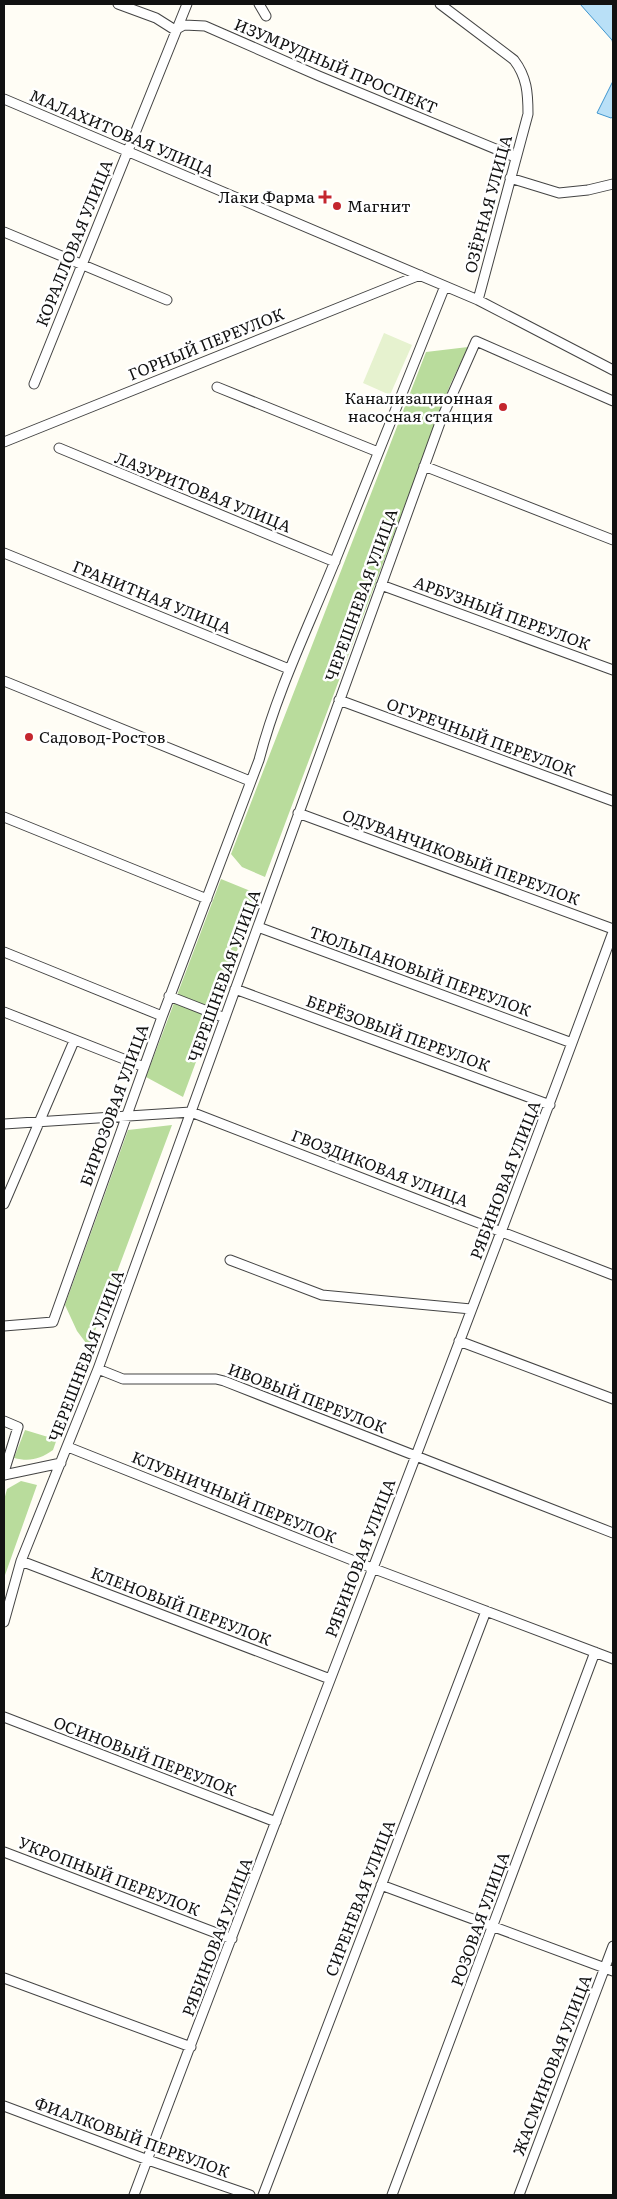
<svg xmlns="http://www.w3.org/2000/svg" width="617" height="2199" font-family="Literata,serif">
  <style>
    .forest { fill: #b9dc9c }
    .pitch { fill: #e6f2cf }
    .water { fill: #b9e0f7; stroke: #3f96cf }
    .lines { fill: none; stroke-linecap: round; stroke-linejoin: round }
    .minor-casing { stroke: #444; stroke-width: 11 }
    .minor { stroke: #fff; stroke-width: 9 }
    .poi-dot { fill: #c4262e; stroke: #fff; stroke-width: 2 }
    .labels { text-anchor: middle; stroke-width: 5; stroke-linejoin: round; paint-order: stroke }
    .street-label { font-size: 16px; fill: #111; stroke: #fff }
    .poi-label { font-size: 16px; fill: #111; stroke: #fff; text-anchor: end }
  </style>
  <rect width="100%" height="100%" fill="#fffdf5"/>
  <path class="forest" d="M468 347 450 385 265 877 242 867 231 854 426 352Z
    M221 879 258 894 183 1097 146 1077Z
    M172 1125 89 1347 77 1331 65 1305 128 1130Z
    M83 1350 87 1353 53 1450C40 1459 30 1462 14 1458L25 1430 48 1437Z
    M21 1481 37 1485 4 1578V1500L7 1489Z"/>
  <path class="pitch" d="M384 333 412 345 390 395 363 383Z"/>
  <path class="water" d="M580 4H613V44L612 40Z
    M613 81V117L611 118 597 113Z"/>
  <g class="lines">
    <defs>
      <path id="minor" d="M118 4 156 18 175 30
        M259 4 266 16
        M440 4 514 60C527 77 528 93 528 114L478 300 613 370
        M175 30 184 25 205 26 319 76 515 157
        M4 99 478 300
        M510 178 559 193 588 190 613 184
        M4 232 167 300
        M34 384 187 4
        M217 387 378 452
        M4 442 420 275
        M59 448 335 562
        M424 466 613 540
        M4 553 289 669
        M381 585 613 670
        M4 681 250 781
        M339 700 613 801
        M298 813 613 929
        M4 817 207 899
        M258 927 572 1043
        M4 952 162 1016
        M235 989 550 1105
        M169 996 225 1018
        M4 1012 144 1067
        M4 1124 191 1112 613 1275
        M4 1204 74 1041
        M230 1260 322 1295 471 1309
        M4 1326 53 1322 162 1017 259 760C277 691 308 628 335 561 372 470 408 377 445 286
        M459 1341 613 1399
        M98 1369 123 1379H216L224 1381 613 1533
        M4 1421 18 1427 4 1472
        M68 1447 372 1568 613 1659
        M4 1475 61 1463
        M21 1561 330 1679
        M4 1622 21 1561 98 1369 441 420 476 341 613 401
        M4 1717 276 1822
        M4 1852 232 1939
        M381 1885 613 1971
        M4 1978 191 2047
        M4 2106 148 2160 250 2195
        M134 2195C292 1773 458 1355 613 932
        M263 2195 486 1611
        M392 2195 595 1652
        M519 2195 613 1946"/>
    </defs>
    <use href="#minor" class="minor-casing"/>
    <use href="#minor" class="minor"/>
  </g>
  <g class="poi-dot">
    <path d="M322.5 189.5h5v5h5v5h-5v5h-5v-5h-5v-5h5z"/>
    <circle cx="337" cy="206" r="5"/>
    <circle cx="503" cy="407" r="5"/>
    <circle cx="29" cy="737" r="5"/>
  </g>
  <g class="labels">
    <g class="street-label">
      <text transform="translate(336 66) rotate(23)" y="6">ИЗУМРУДНЫЙ ПРОСПЕКТ</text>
      <text transform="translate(122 133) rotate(23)" y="6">МАЛАХИТОВАЯ УЛИЦА</text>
      <text transform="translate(488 204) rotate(-75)" y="6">ОЗЁРНАЯ УЛИЦА</text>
      <text transform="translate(74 243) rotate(-68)" y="6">КОРАЛЛОВАЯ УЛИЦА</text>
      <text transform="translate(206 344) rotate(-22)" y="6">ГОРНЫЙ ПЕРЕУЛОК</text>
      <text transform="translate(203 492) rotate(22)" y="6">ЛАЗУРИТОВАЯ УЛИЦА</text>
      <text transform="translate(361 595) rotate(-70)" y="6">ЧЕРЕШНЕВАЯ УЛИЦА</text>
      <text transform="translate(152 597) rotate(22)" y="6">ГРАНИТНАЯ УЛИЦА</text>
      <text transform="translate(502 613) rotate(20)" y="6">АРБУЗНЫЙ ПЕРЕУЛОК</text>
      <text transform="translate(481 737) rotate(20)" y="6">ОГУРЕЧНЫЙ ПЕРЕУЛОК</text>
      <text transform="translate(461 857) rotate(20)" y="6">ОДУВАНЧИКОВЫЙ ПЕРЕУЛОК</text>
      <text transform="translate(420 971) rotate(20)" y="6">ТЮЛЬПАНОВЫЙ ПЕРЕУЛОК</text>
      <text transform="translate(224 976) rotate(-70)" y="6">ЧЕРЕШНЕВАЯ УЛИЦА</text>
      <text transform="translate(398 1033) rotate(20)" y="6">БЕРЁЗОВЫЙ ПЕРЕУЛОК</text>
      <text transform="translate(114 1105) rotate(-70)" y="6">БИРЮЗОВАЯ УЛИЦА</text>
      <text transform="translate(380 1168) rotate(21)" y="6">ГВОЗДИКОВАЯ УЛИЦА</text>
      <text transform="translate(505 1180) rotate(-69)" y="6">РЯБИНОВАЯ УЛИЦА</text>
      <text transform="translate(86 1356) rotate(-69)" y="6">ЧЕРЕШНЕВАЯ УЛИЦА</text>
      <text transform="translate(307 1398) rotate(21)" y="6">ИВОВЫЙ ПЕРЕУЛОК</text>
      <text transform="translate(234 1497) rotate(22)" y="6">КЛУБНИЧНЫЙ ПЕРЕУЛОК</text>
      <text transform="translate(360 1558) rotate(-69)" y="6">РЯБИНОВАЯ УЛИЦА</text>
      <text transform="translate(181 1606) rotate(21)" y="6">КЛЕНОВЫЙ ПЕРЕУЛОК</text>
      <text transform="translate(145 1756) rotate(21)" y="6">ОСИНОВЫЙ ПЕРЕУЛОК</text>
      <text transform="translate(109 1876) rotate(21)" y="6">УКРОПНЫЙ ПЕРЕУЛОК</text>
      <text transform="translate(360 1898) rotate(-69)" y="6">СИРЕНЕВАЯ УЛИЦА</text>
      <text transform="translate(480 1919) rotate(-70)" y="6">РОЗОВАЯ УЛИЦА</text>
      <text transform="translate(217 1937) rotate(-69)" y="6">РЯБИНОВАЯ УЛИЦА</text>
      <text transform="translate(552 2065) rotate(-69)" y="6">ЖАСМИНОВАЯ УЛИЦА</text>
      <text transform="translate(132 2137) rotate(20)" y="6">ФИАЛКОВЫЙ ПЕРЕУЛОК</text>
    </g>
    <g class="poi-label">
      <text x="315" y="203">Лаки Фарма</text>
      <text x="347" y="212" text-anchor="start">Магнит</text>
      <text x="493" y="404">Канализационная<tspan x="493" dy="18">насосная станция</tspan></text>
      <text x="39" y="743" text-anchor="start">Садовод-Ростов</text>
    </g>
  </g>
  <rect width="617" height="2199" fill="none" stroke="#111111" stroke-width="10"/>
</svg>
